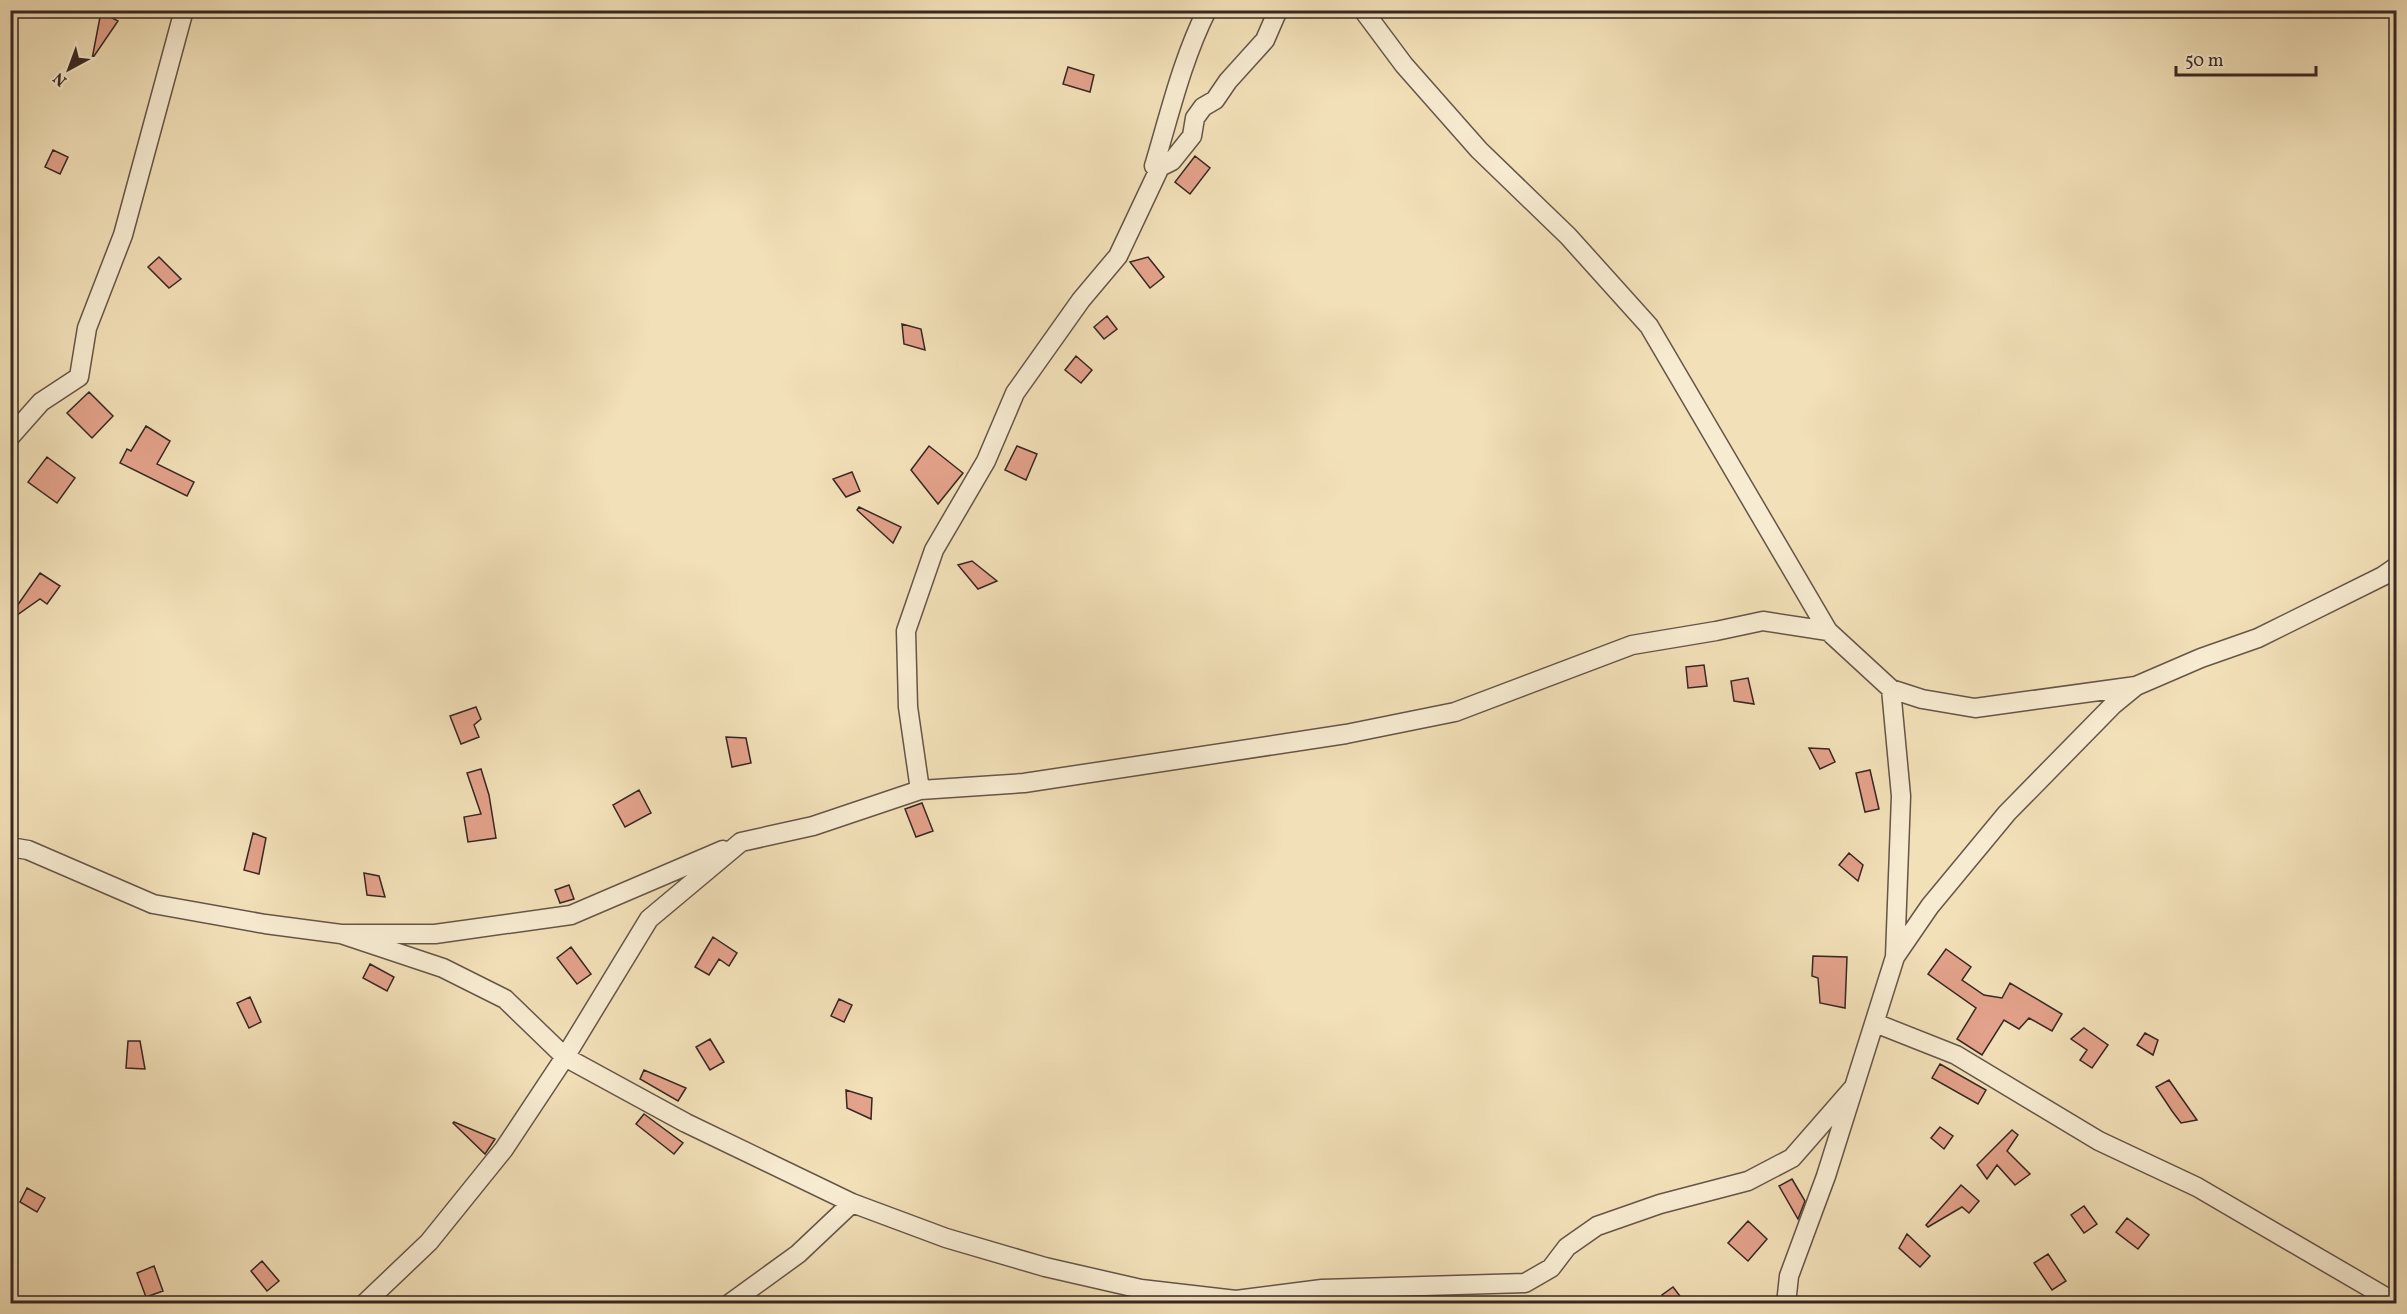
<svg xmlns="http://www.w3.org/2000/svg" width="2407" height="1314" font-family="Vollkorn,serif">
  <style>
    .building { fill: #e3a28b; stroke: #372722; stroke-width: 1.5 }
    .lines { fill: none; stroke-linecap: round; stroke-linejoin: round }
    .minor-casing { stroke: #665548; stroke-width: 21 }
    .minor { stroke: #f7ebd1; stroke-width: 18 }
  </style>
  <rect width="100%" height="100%" fill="#f2e0b8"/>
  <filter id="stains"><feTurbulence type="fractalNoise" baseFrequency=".00333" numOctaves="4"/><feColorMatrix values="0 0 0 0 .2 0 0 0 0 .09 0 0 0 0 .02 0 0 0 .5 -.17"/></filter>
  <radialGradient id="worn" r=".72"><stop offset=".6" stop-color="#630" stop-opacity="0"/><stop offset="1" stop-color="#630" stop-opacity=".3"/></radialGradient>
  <path class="building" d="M101 12 118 21 92 59Z
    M1068 67 1094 75 1090 92 1063 84Z
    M53 150 68 157 60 174 45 167Z
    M1195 156 1210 168 1190 194 1175 182Z
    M159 257 181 279 169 288 148 267Z
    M1148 257 1164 277 1150 288 1130 262Z
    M1107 316 1117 329 1104 339 1094 327Z
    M902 324 921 329 925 350 904 344Z
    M1076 356 1092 370 1081 383 1065 370Z
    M89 392 113 416 92 438 67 413Z
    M146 426 170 441 157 464 194 482 187 496 120 463 127 449 131 451Z
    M929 446 963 473 938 504 911 470Z
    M1017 446 1037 454 1026 480 1005 470Z
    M47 457 75 478 57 503 28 482Z
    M852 472 860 491 846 497 833 479Z
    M859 507 901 527 893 543 857 510Z
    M972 561 997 581 978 589 958 565Z
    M40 573 60 586 47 604 40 599 10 620V616Z
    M1704 665 1707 686 1688 688 1686 667Z
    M1748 678 1754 704 1734 701 1731 681Z
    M476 707 481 719 474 725 479 737 461 744 450 716Z
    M726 737 746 738 751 763 732 767Z
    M1809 748 1829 749 1835 762 1820 769Z
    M481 769 489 795 496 838 468 842 464 817 481 814 467 773Z
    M1870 770 1879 809 1865 812 1856 773Z
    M639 790 651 813 625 827 613 805Z
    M922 803 933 831 916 837 905 809Z
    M253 833 266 838 259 874 244 870Z
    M1849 853 1863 865 1858 881 1839 865Z
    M364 873 379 876 385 897 367 895Z
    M569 885 574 899 560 903 555 890Z
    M713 937 737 953 729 966 719 959 709 975 695 967Z
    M571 947 591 974 577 984 557 958Z
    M1946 949 1971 967 1962 980 1984 995 2002 998 2010 983 2062 1014 2052 1031 2029 1018 2019 1029 2004 1020 1982 1055 1957 1039 1976 1008 1928 974Z
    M1813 956 1847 957 1845 1008 1820 1003 1818 978 1812 976Z
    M370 964 394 977 387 991 363 978Z
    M250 997 261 1022 249 1028 237 1003Z
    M839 999 852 1005 844 1022 831 1016Z
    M2084 1028 2108 1045 2092 1068 2080 1060 2087 1050 2071 1039Z
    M2145 1033 2158 1040 2153 1055 2137 1045Z
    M710 1039 724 1062 710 1070 696 1047Z
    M128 1041H140L145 1069 126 1068Z
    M1940 1064 1986 1090 1978 1104 1932 1078Z
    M644 1070 686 1088 678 1101 640 1079Z
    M2169 1080 2197 1120 2181 1123 2172 1111 2156 1087Z
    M846 1090 872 1098 871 1119 847 1108Z
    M644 1114 683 1143 674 1154 636 1124Z
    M454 1122 495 1139 485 1154 453 1123Z
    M1940 1127 1953 1136 1944 1149 1931 1138Z
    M2012 1130 2018 1135 2007 1151 2030 1174 2015 1185 1997 1165 1987 1179 1977 1165Z
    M1792 1179 1805 1201 1798 1219 1779 1186Z
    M1961 1185 1979 1201 1969 1213 1962 1207 1928 1227 1926 1225Z
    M27 1188 45 1198 37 1212 20 1202Z
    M2084 1206 2097 1224 2084 1233 2071 1215Z
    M2127 1218 2149 1235 2138 1249 2116 1232Z
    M1748 1221 1767 1239 1748 1261 1728 1243Z
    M1907 1234 1930 1256 1920 1267 1899 1248Z
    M2048 1254 2066 1281 2052 1290 2034 1263Z
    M262 1261 279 1281 267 1291 251 1271Z
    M154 1266 163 1291 146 1297 137 1273Z
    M1673 1287 1686 1304H1668L1662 1295Z"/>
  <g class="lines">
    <defs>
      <path id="minor" d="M1207 10C1182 60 1170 113 1154 166L1160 167 1172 161 1192 136 1195 118 1203 107 1215 100 1228 81 1265 40 1278 10
        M1363 10 1404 65 1479 150 1568 236 1649 326 1828 631 1891 689
        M10 437 41 402 79 377 87 328 123 235 184 10
        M920 790 908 707 906 631 934 550 986 461 1015 393 1081 300 1118 256 1160 167
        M10 847 28 850 153 904 265 924 341 934H435L571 915 723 850
        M341 934 443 968 505 999 565 1057 686 1123 852 1203 946 1238 1045 1267 1141 1289 1236 1300 1322 1289 1525 1283 1551 1268 1567 1247 1597 1226 1660 1204 1748 1181 1792 1158 1854 1087
        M1895 957 1901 796 1891 689 1922 699 1975 708 2136 686
        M1875 1023 1956 1055 2099 1141 2197 1187 2396 1303
        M364 1304 429 1242 504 1149 565 1057 649 919 741 842 813 826 920 790 1024 783 1346 734 1455 712 1632 645 1716 631 1763 621 1828 631
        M729 1304 798 1254 852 1203
        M1786 1304 1789 1276 1826 1176 1895 957 1930 906 2007 813 2114 704 2136 686 2201 658 2258 638 2383 576 2396 567"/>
    </defs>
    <use href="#minor" class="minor-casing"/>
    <use href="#minor" class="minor"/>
  </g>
  <rect width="2407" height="1314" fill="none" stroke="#f2e0b8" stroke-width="36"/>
  <rect x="12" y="12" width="2383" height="1290" fill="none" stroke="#372722" stroke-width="3"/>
  <rect x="18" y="18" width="2371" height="1278" fill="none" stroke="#372722" stroke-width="1.5"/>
  <g transform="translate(69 69) rotate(221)" stroke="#f7ebd1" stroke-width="4.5" paint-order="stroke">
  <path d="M0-4.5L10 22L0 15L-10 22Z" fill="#372722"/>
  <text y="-9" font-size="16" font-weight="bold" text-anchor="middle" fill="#372722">N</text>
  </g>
  <path d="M2176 66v9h140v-9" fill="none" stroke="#372722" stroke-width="3"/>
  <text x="2185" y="66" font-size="18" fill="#372722" stroke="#f7ebd1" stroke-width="4.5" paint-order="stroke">50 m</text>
  <rect width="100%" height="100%" filter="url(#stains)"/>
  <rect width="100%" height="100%" fill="url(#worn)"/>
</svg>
